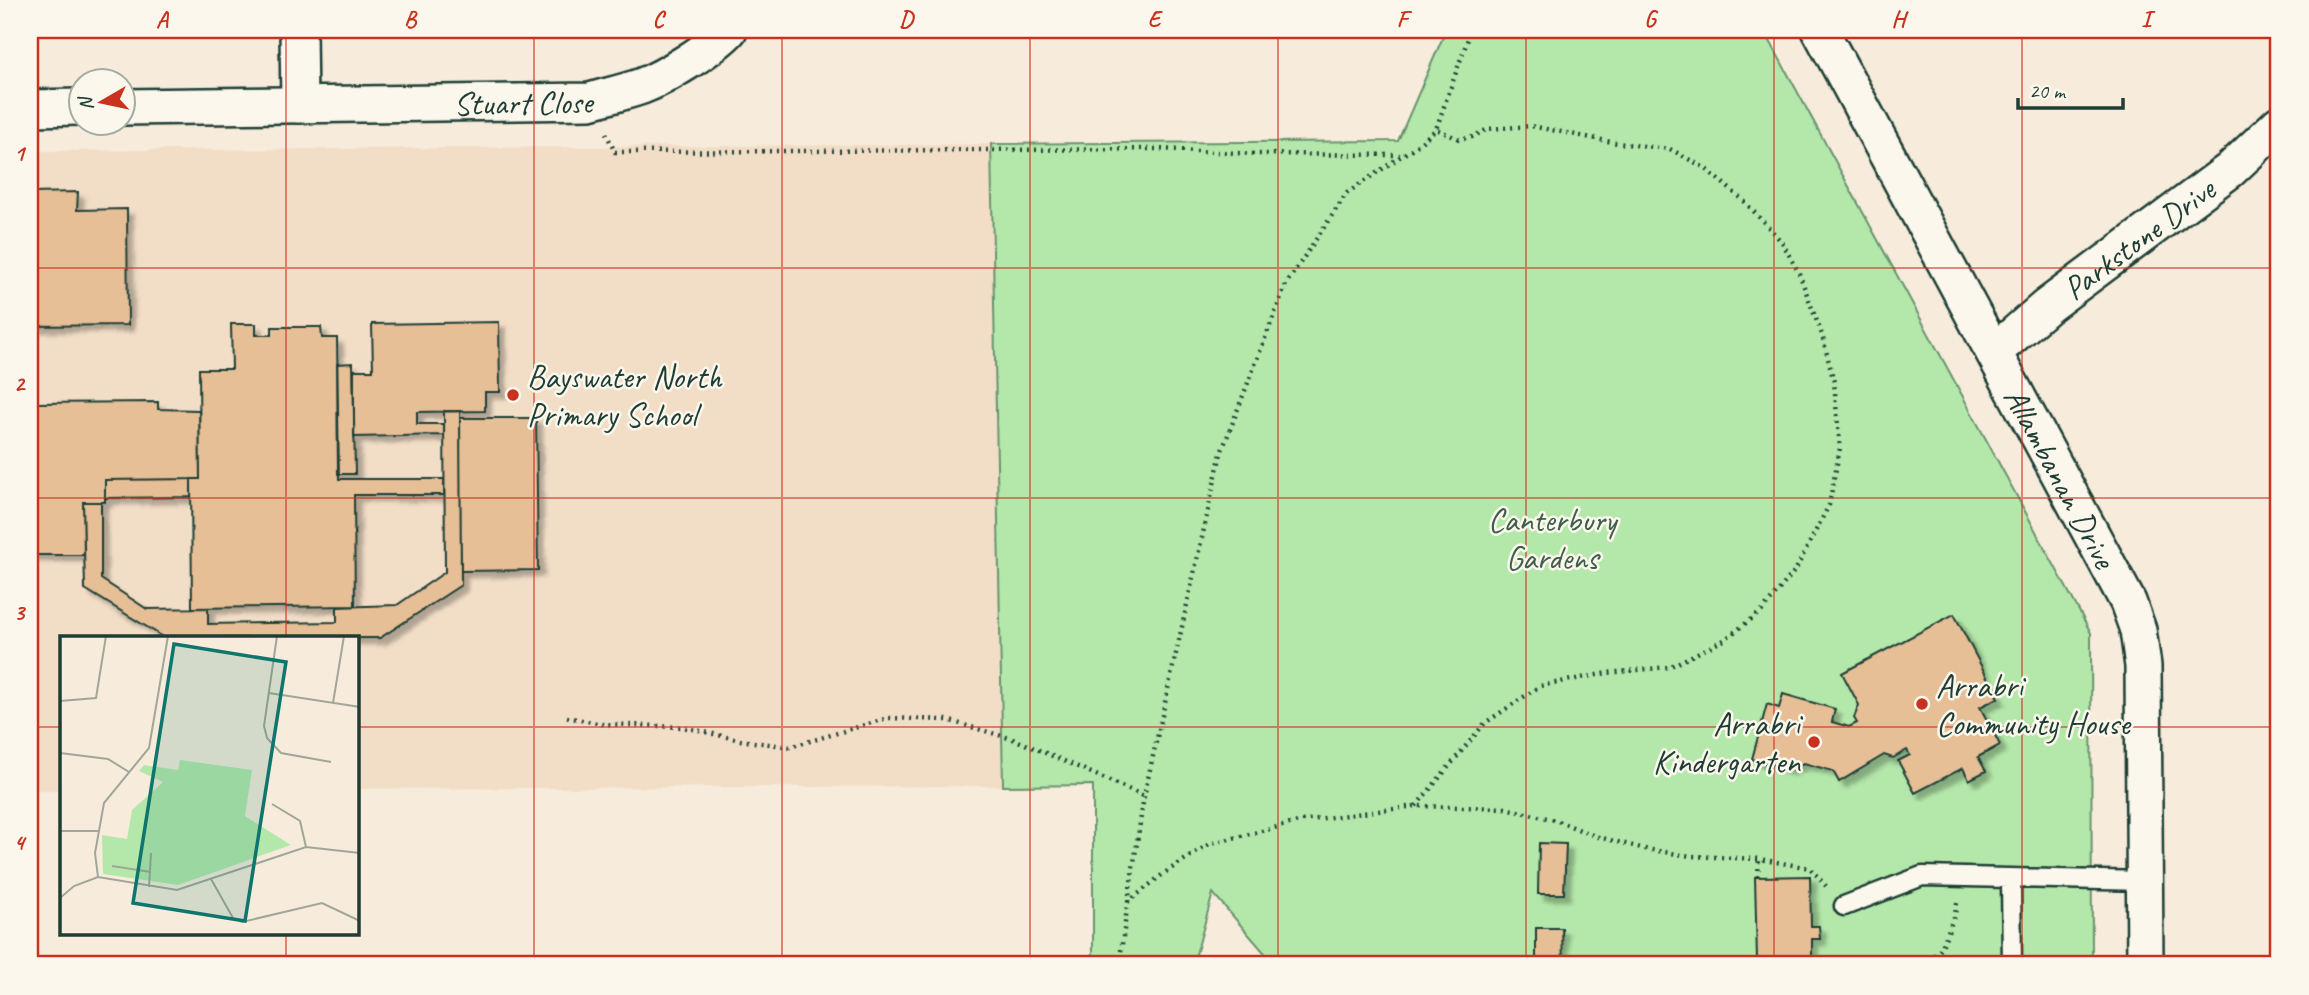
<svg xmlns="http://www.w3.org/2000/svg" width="2309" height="995" font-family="Caveat,sans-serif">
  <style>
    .built { fill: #f2dec7 }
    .green { fill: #b4e8aa; stroke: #6a926f; stroke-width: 2 }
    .building { fill: #e7bf97; stroke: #1f3d34; stroke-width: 2; filter: url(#shadow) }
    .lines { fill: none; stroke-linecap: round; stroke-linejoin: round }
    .lane-casing { stroke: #1f3d34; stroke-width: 23 }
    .street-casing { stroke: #1f3d34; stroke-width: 40 }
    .path { stroke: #1f3d34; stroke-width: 4.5; stroke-dasharray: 2 5; stroke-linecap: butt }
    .lane { stroke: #fbf7ec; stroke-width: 18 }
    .street { stroke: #fbf7ec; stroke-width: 35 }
    .grid { fill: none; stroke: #c8321e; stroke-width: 2; stroke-opacity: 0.55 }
    .poi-dot { fill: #c8321e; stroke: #fbf7ec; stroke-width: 2.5 }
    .labels { text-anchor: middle; stroke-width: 5; stroke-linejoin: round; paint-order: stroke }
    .street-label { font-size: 33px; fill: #1f3d34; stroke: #fbf7ec }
    .poi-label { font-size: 33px; fill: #1f3d34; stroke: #fbf7ec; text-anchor: start }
    .park-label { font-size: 33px; fill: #3d5f4c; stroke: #fbf7ec }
    .inset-road { fill: none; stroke: #a1a698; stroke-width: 2 }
    .view { fill: #0f766e; fill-opacity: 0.15; stroke: #0f766e; stroke-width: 3.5 }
    .inset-edge { fill: none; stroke: #1f3d34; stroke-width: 3.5 }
    .neatline { fill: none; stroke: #c8321e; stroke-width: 2.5 }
    .grid-label { font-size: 23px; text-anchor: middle; font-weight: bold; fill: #c8321e }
  </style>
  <defs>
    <filter id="shadow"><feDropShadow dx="6" dy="6" stdDeviation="2" flood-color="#0004"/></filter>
  </defs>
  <rect width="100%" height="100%" fill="#f7ecdb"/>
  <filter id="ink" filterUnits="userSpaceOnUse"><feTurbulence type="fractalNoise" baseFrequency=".0143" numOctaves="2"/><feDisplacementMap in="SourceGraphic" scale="14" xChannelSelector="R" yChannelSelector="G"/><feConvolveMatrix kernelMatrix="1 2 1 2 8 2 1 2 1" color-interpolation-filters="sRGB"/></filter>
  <g filter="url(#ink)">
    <path class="built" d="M991 144 1003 786 357 789V638H61V790H30V151Z"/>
    <path class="green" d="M1446 30H1764L2091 633 2092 965H1275L1213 893 1193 965H1093V785L1003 786 991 144 1398 141Z"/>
    <path class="building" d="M78 192 77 210 127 209 128 325 30 326V193Z
      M499 322 500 392H485V411L417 412V424H444V435L354 437V370H373L372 324Z
      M231 324H256V335H272V327H321L322 338H337L339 479H444V495H354L355 606 192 608 191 479H200L199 369H232Z
      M353 363 355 474H338L337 364Z
      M158 402V409L199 410 200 479 105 480V502H83L84 555H30V403Z
      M444 411H460L461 585 380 638H165L85 589 83 502H101V579L147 609 208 608V624L337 622V607L397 605 445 572Z
      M460 418H536L538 570 461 571Z
      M191 479V497L105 498V480Z
      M1954 614 1998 698 1980 707 2000 745 1978 757 1986 771 1969 780 1963 768 1915 793 1898 761 1910 755 1907 750 1893 758 1884 755 1839 782 1833 771 1804 763 1788 769 1752 759 1767 704 1779 708 1783 694 1835 709 1832 722 1849 727 1857 723 1854 718 1859 705 1842 673Z
      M1539 843 1566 844 1564 894H1538Z
      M1810 876 1811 926H1819L1820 939H1812V959L1757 960 1755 877Z
      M1536 928H1562L1563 965H1536Z"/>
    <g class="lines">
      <defs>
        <path id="lane" d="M2011 879 2012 965
          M1844 906 1922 876 2145 881"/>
        <g id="street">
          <path d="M298 30 299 105"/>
          <path id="s1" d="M1820 30 2128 602 2138 630 2143 666 2145 965"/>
          <path id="s2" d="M122 107 590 101C607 96 625 92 642 86 666 77 712 48 729 30"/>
          <path d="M30 108 80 107"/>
          <path id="s3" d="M1994 352 2046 307 2230 170 2279 124"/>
        </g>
      </defs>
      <use href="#lane" class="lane-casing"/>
      <use href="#street" class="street-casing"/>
      <path class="path" d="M606 133 615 152 1158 149 1256 154 1400 155
        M567 717 602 724 683 727 740 740 790 747 888 718 947 720 1016 740 1144 796
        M1416 806 1485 723 1540 686 1607 673 1669 667 1724 640 1762 611 1796 569 1829 505 1840 448 1834 382 1822 335 1799 273 1782 242 1744 201 1705 168 1670 149 1617 143 1531 126 1488 129 1472 137 1459 139 1436 129
        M1758 877 1759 859
        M1128 902 1144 796 1221 453 1286 284 1347 193 1419 144 1436 129 1471 30
        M1760 960V965
        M1119 965 1128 902 1163 874 1209 844 1302 821 1416 806 1505 808 1555 820 1595 836 1645 849 1691 856 1759 859 1810 868 1826 886
        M1924 965 1941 949 1955 914 1957 903"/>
      <use href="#lane" class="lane"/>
      <use href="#street" class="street"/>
    </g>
  </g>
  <path class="grid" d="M286 30V638M534 30V965M782 30V965M1030 30V965M1278 30V965M1526 30V965M1774 30V965M2022 30V965M30 268H2279M30 498H2279M30 727H61M357 727H2279M286 934V965"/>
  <g class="poi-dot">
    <circle cx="513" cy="395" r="7"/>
    <circle cx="1922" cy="704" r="7"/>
    <circle cx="1814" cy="742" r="7"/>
  </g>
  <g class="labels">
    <g class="street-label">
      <text dy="12" stroke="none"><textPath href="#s2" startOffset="401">Stuart Close</textPath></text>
      <text dy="12" stroke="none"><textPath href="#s3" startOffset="184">Parkstone Drive</textPath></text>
      <text dy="12" stroke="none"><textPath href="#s1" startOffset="508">Allambanan Drive</textPath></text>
    </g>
    <g class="poi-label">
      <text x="527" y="388">Bayswater North<tspan x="527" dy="38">Primary School</tspan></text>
      <text x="1936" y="697">Arrabri<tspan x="1936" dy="38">Community House</tspan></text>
      <text x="1800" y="735" text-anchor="end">Arrabri<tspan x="1800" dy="38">Kindergarten</tspan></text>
    </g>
    <g class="park-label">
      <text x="1552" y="531">Canterbury<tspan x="1552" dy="38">Gardens</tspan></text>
    </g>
  </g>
  <g transform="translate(60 636)">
    <rect width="299" height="299" fill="#f7ecdb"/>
    <path d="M120 124 192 134 185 180 231 209 118 249 43 238 42 199 67 203 72 174 103 146 79 135 84 129 118 134Z" fill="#b4e8aa"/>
    <path class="inset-road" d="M217 0 204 90 207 102 221 117 271 126M209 57 300 71M0 65 36 62 46 0M273 67 284 0M0 117 48 123 69 136M212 168 240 185 246 211M0 195H38M52 230 91 236M38 241 35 217 44 167 89 112 108 0M151 243 173 282 182 286 262 267 300 285M89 251 91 217M0 262 14 250 38 241 117 254 246 211 300 217"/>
    <path class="view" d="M114 8 226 26 185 285 73 267Z"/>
    <rect width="299" height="299" class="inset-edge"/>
  </g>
  <rect width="2309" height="995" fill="none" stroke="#fbf7ec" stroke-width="77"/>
  <g transform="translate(102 102) rotate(261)"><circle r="33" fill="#fbf7ec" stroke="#a3ada2" stroke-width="2"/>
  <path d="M0-5L12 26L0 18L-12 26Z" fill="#c8321e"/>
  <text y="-10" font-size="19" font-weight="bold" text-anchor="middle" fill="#1f3d34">N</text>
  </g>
  <path d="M2018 98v10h105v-10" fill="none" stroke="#1f3d34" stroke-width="3.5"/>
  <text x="2029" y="98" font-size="21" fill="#1f3d34" stroke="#fbf7ec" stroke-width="5" paint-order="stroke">20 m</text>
  <rect x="38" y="38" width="2232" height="918" class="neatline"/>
  <g class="grid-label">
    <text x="162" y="27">A</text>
    <text x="410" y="27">B</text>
    <text x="658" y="27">C</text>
    <text x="906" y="27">D</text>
    <text x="1154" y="27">E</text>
    <text x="1402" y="27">F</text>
    <text x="1650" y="27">G</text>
    <text x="1898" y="27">H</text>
    <text x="2146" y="27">I</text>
    <text x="19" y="161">1</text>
    <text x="19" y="391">2</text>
    <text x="19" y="620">3</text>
    <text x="19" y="850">4</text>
  </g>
</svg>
